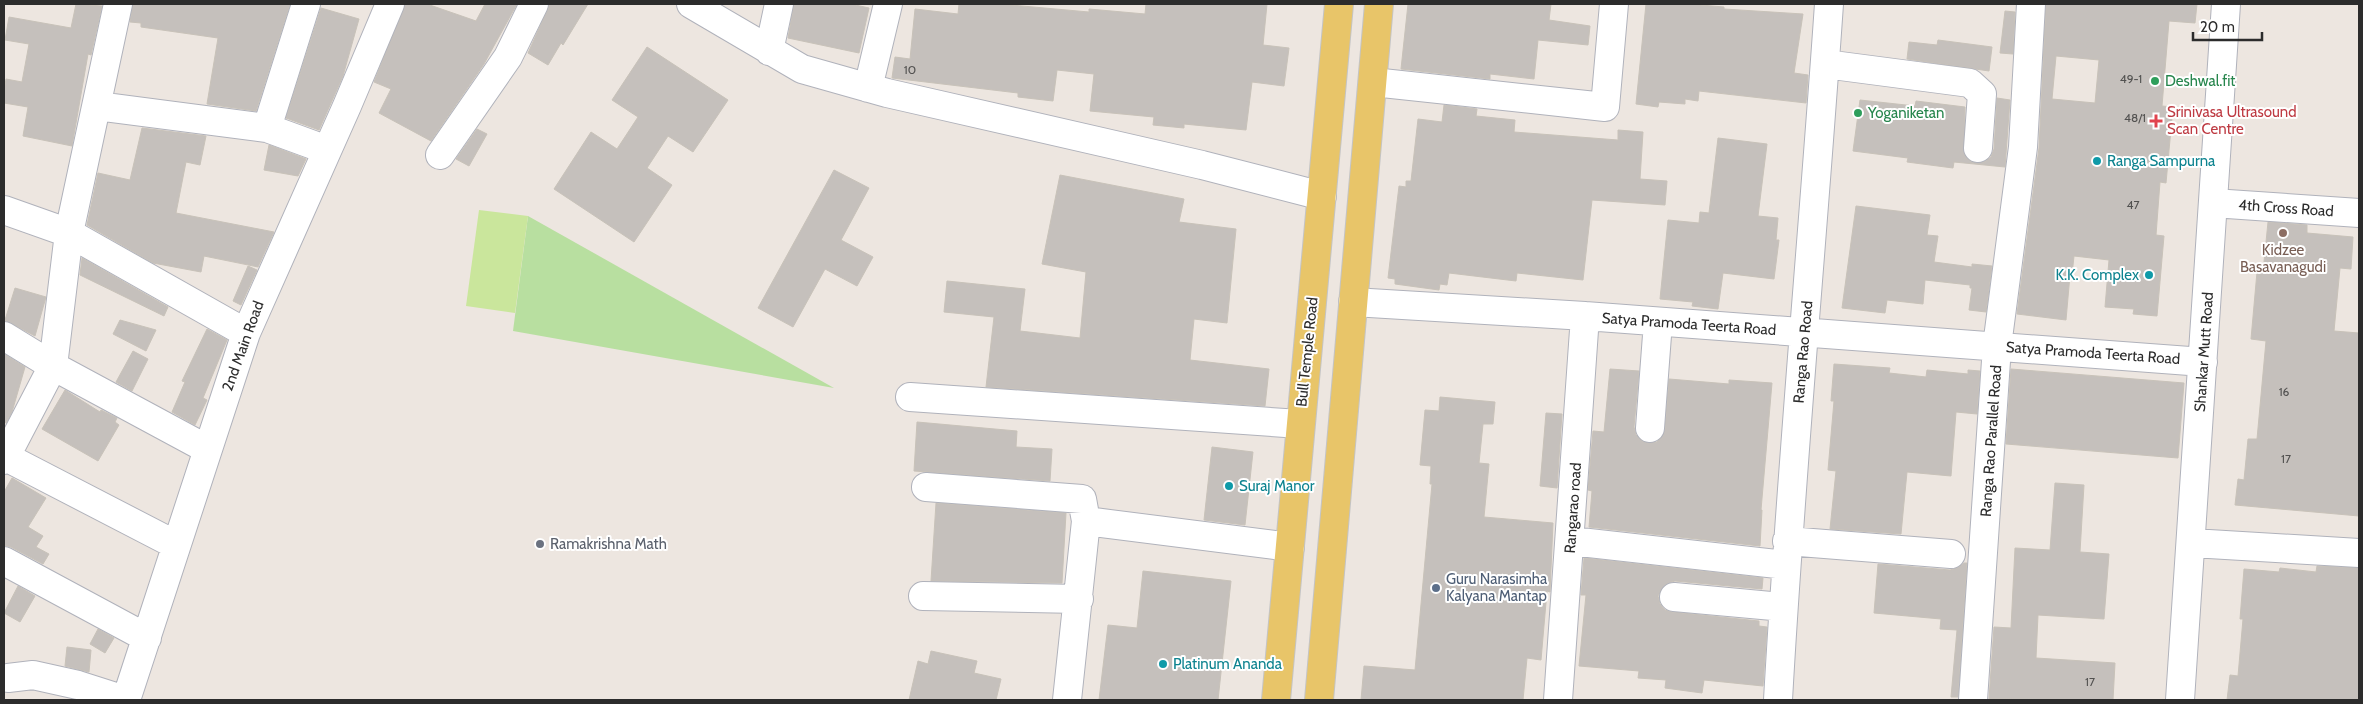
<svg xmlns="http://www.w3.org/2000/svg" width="2363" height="704" font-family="Cabin,sans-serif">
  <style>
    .green { fill: #b8dfa0 }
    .pitch { fill: #cae69c }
    .building { fill: #c5c0bc; stroke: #c8c2b9; fill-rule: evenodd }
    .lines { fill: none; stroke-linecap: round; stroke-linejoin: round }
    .minor-casing { stroke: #b0b2bb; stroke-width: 30 }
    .major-casing { stroke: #c4c4c4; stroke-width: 30 }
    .minor { stroke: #fff; stroke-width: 28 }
    .major { stroke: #e8c569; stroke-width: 28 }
    .leisure-dot { fill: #2e9e5b; stroke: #fff; stroke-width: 2 }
    .health-dot { fill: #e0444e; stroke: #fff; stroke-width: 2 }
    .culture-dot { fill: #0f9aa8; stroke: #fff; stroke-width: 2 }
    .education-dot { fill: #8d6e63; stroke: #fff; stroke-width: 2 }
    .worship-dot { fill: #6b7280; stroke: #fff; stroke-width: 2 }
    .service-dot { fill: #5c6f8a; stroke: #fff; stroke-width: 2 }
    .labels { text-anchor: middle; stroke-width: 4; stroke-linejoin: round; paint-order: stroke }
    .number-label { font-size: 12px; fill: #525150 }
    .leisure-label { font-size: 15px; fill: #27864d; stroke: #fff; text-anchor: start }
    .health-label { font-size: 15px; fill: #be3a42; stroke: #fff; text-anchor: start }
    .culture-label { font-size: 15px; fill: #0d838f; stroke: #fff; text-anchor: start }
    .street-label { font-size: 15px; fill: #2c2c2c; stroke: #fff }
    .education-label { font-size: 15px; fill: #785e54; stroke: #fff }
    .worship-label { font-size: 15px; fill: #5b616d; stroke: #fff; text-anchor: start }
    .service-label { font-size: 15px; fill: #4e5e75; stroke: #fff; text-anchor: start }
  </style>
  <rect width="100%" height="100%" fill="#ede6e0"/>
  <path class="green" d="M528 216 834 388 513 331Z"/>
  <path class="pitch" d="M479 210 528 216 515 313 466 306Z"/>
  <path class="building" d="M76 4 102 6 91 55 88 54 72 146 23 136 28 107 4 103V91L6 79 22 82 29 44 5 40 9 17 71 28Z
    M133 4H290L256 111 207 104 218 38 141 27V23L130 22Z
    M405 4H427L476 21 485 4H517L484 64 431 141 379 113 391 89 374 82Z
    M550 4H588L563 45 561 43 548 65 528 53Z
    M794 4H851L869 8 859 53 788 38Z
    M959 4H1000L1089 12V9L1145 14 1146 4H1267L1263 45 1289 48 1284 86 1252 82 1246 130 1184 124V128L1153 125 1154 117 1090 111 1094 74 1057 70 1053 101 1018 97V93L892 78 895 57 910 59 915 9 958 14Z
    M1408 4H1551L1549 20 1590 26 1588 45 1538 40 1534 79 1490 74V79L1401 69Z
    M1646 4H1689L1724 7V9L1803 14 1794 73 1808 75 1806 103 1699 91 1698 101 1685 99V104L1659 102 1658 107 1636 104Z
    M2046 4H2197L2195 23 2169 21 2162 106 2173 107 2166 183 2160 182 2156 235 2164 236 2157 316 2133 314 2134 309 2105 307 2109 260 2074 256 2072 275H2070L2066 320 2017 314 2039 148ZM2056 56 2099 60 2095 103 2052 99Z
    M321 8 359 19 343 76 319 130 286 118Z
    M2005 11 2015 12 2013 54 2000 53Z
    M1938 40 1992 47 1989 71 1907 59 1909 42 1937 45Z
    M647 47 728 100 693 152 668 136 647 168 672 185 634 242 554 189 591 132 617 149 638 117 612 100Z
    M1997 98 2010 100 2005 167 1954 162 1953 168 1907 162 1908 158 1853 151 1860 100 1915 106 1916 101 1965 107 1964 154 1970 161 1976 163 1984 162 1991 157 1994 149Z
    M1444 105 1477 109 1476 116 1515 120 1514 132 1618 140V130L1643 132 1640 179 1667 181 1665 205 1592 200 1583 280 1517 273 1516 281 1449 273 1447 285 1440 284 1439 290 1395 284V279L1388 278 1399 186 1406 187V181H1411L1418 119 1442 122Z
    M142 128 206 136 200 165 186 162 176 213 274 232 258 267 204 256 201 272 153 263 87 225 98 173 130 180Z
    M477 129 487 134 469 166 456 159Z
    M1718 138 1767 144 1758 216 1778 218 1776 240H1779L1774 279 1723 273 1718 309 1692 306 1693 302 1660 299 1668 220 1699 223 1700 212 1709 213Z
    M269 145 306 159 298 176 264 170Z
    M834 170 869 188 841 240 873 257 857 286 825 269 793 327 758 308Z
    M1060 175 1184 199 1179 222 1236 229 1227 323 1194 319 1190 360 1269 369 1265 406 986 387 994 317 944 312 947 281 1025 289 1020 331 1080 338 1086 272 1042 264Z
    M1856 206 1930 215 1927 235 1938 236 1934 262 1972 267V264L1992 266 1986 312 1969 310 1972 288H1970V285L1925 280 1923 304 1887 300 1885 313 1842 308Z
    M2268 222 2307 225V233L2353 237 2351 269 2340 268 2334 331 2359 333V516L2235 505 2238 479 2244 480 2248 439H2257L2266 341 2251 339 2257 272H2263Z
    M82 258 168 307 164 316 80 275Z
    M248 266 257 270 241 305 233 301Z
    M15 288 46 297 35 336 5 320Z
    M120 320 156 330 146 351 113 334Z
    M207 329 227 340 203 398 207 400 195 425 172 412 185 382 182 381Z
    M133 351 148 359 132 391 116 382Z
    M4 354 25 367 12 412 6 423 4 422Z
    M1834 364 1890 368 1889 373 1926 377 1927 370 1968 374V370L1980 371 1977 414 1956 412 1951 476 1907 472 1901 534 1830 529 1836 471 1828 470 1834 401H1831Z
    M1610 369 1639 371 1634 427 1636 435 1642 441 1648 443 1657 442 1663 436 1665 430 1669 379 1729 384V380L1772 383 1761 510H1762L1760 546 1589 527 1592 491 1588 490 1593 431 1604 432Z
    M2011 369 2184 383 2178 458 2006 444Z
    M65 390 100 412 101 410 117 418 115 422 119 425 98 461 42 429Z
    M1440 397 1495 402 1493 424H1483L1479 463 1489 464 1484 517 1553 523 1550 592 1547 591 1541 660 1527 658 1523 700H1361L1364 666 1415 670 1432 484H1430L1431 466 1420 465 1425 410 1439 411Z
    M1546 413 1562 414 1557 488 1540 486Z
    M917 422 1017 431 1016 447 1052 449 1050 481 914 471Z
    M1212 447 1253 452 1245 525 1204 520Z
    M12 478 46 498 28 527 43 536 36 547 49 554 43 564 11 547 4 545V492Z
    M2055 483 2084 485 2080 552 2109 554 2104 619 2038 615 2036 658 2115 663 2113 700 1989 699 1994 627 2011 628 2015 548 2050 550Z
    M936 503 1066 513 1062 583 931 581Z
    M1584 558 1763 578 1762 589 1675 581 1668 583 1662 588 1658 596 1660 604 1665 610 1672 612 1759 621V626L1767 627 1763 686 1704 680 1702 693 1665 688 1666 680 1638 678 1639 671 1579 666 1586 595H1581Z
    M1964 563H1967L1958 697H1951L1957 630 1940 629 1941 619 1874 613 1878 564 1950 570 1957 568Z
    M2317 566 2359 568V700H2227L2230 675 2238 676 2243 619H2240L2244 569 2279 572 2280 568 2316 572Z
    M1143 571 1231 581 1218 700H1099L1108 625 1137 628Z
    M18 586 35 596 20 622 4 613Z
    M98 629 114 638 105 653 90 644Z
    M67 647 91 650 89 672 65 666Z
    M931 651 977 661 974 673 1001 679 996 700H909L918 661 928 664Z"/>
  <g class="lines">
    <defs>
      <path id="minor" d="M691 4 802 69 887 93 1202 165 1322 196
        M769 51 779 4
        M1825 64 1970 83 1982 94 1978 148
        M1373 82 1605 107 1614 4
        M868 88 888 4
        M97 106 267 128 306 4
        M267 128 327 150
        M440 155 508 57 534 4
        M2213 203 2359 213
        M4 210 69 233 246 333
        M1353 302 1585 316 2203 362
        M4 336 53 366 207 449
        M910 397 1300 424
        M1650 428 1658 322
        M4 456 176 545
        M4 460 53 366 69 233 118 4
        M926 487 1082 499 1086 521 1067 700
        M1086 521 1290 547
        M1571 541 1785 565
        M1787 541 1951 554
        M2192 543 2359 553
        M4 561 147 638
        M923 596 1079 599
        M1674 597 1783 607
        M8 678 33 675 78 685 125 700
        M126 700 246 333 347 106 390 4
        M1558 700 1585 316
        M1778 700C1791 468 1813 236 1829 4
        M1973 700 1997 346 2023 147 2031 4
        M2180 700 2226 4"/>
      <path id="major" d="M1276 700 1339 4
        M1319 700 1379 4"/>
    </defs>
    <use href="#minor" class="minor-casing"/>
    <use href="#major" class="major-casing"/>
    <use href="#minor" class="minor"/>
    <use href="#major" class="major"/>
  </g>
  <g class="leisure-dot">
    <circle cx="2155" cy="81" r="5"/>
    <circle cx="1858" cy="113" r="5"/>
  </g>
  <path class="health-dot" d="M2153.5 113.5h5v5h5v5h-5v5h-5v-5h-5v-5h5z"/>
  <g class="culture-dot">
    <circle cx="2097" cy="161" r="5"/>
    <circle cx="2149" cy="275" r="5"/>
    <circle cx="1229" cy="486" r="5"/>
    <circle cx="1163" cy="664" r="5"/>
  </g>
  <circle class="education-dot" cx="2283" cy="233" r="5"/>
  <circle class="worship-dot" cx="540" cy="544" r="5"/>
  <circle class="service-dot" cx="1436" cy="588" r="5"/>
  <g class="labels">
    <g class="number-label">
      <text x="910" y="74">10</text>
      <text x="2131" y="83">49-1</text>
      <text x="2135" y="122">48/1</text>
      <text x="2133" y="209">47</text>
      <text x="2284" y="396">16</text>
      <text x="2286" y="463">17</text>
      <text x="2090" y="686">17</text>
    </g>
    <g class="leisure-label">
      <text x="2165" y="86">Deshwal.fit</text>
      <text x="1868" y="118">Yoganiketan</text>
    </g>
    <g class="health-label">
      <text x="2167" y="117">Srinivasa Ultrasound<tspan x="2167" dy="17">Scan Centre</tspan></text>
    </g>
    <g class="culture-label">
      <text x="2107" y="166">Ranga Sampurna</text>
      <text x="2139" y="280" text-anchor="end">K.K. Complex</text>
      <text x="1239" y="491">Suraj Manor</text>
      <text x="1173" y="669">Platinum Ananda</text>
    </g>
    <g class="street-label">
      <text transform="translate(2286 208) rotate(4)" y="5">4th Cross Road</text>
      <text transform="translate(1689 324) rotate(4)" y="5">Satya Pramoda Teerta Road</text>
      <text transform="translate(243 346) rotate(-70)" y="5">2nd Main Road</text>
      <text transform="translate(1307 352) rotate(-84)" y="5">Bull Temple Road</text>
      <text transform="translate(1803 352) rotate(-85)" y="5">Ranga Rao Road</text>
      <text transform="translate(2204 352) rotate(-86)" y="5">Shankar Mutt Road</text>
      <text transform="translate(2093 353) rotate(4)" y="5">Satya Pramoda Teerta Road</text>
      <text transform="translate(1991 441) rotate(-86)" y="5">Ranga Rao Parallel Road</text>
      <text transform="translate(1573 508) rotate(-86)" y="5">Rangarao road</text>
    </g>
    <g class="education-label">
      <text x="2283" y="255">Kidzee<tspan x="2283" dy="17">Basavanagudi</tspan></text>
    </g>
    <g class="worship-label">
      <text x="550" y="549">Ramakrishna Math</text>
    </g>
    <g class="service-label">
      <text x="1446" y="584">Guru Narasimha<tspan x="1446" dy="17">Kalyana Mantap</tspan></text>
    </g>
  </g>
  <rect width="2363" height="704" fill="none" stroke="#2c2c2c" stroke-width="10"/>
  <path d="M2193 32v8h69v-8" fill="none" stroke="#2c2c2c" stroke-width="2.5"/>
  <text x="2200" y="32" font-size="15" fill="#2c2c2c" stroke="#ffffff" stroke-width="4" paint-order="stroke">20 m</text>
</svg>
